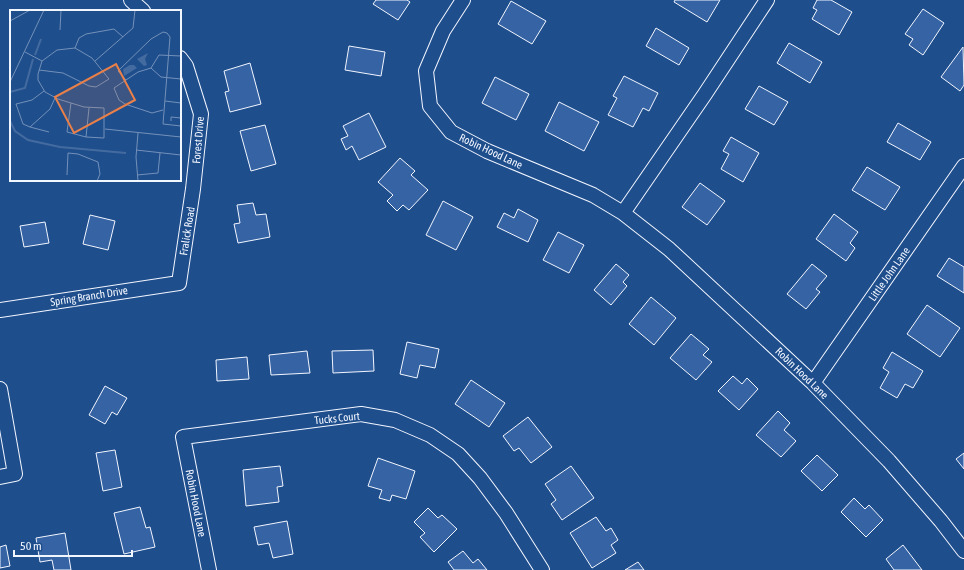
<svg xmlns="http://www.w3.org/2000/svg" width="964" height="570" font-family="'Asap Condensed',sans-serif">
  <style>
    .building { fill: #3563a3; stroke: #f2f6ff }
    .lines { fill: none; stroke-linecap: round; stroke-linejoin: round }
    .street-casing { stroke: #f2f6ff; stroke-width: 16 }
    .street { stroke: #1f4e8c; stroke-width: 14 }
    .labels { text-anchor: middle; stroke-width: 3; stroke-linejoin: round; paint-order: stroke }
    .street-label { font-size: 11px; fill: #f2f6ff; stroke: #1f4e8c }
    .inset-river { fill: none; stroke: #446ba0; stroke-width: 2 }
    .inset-road { fill: none; stroke: #7391ba; stroke-width: 1 }
    .view { fill: #ea8049; fill-opacity: 0.15; stroke: #ea8049; stroke-width: 2 }
    .inset-edge { fill: none; stroke: #f2f6ff; stroke-width: 2 }
  </style>
  <rect width="100%" height="100%" fill="#1f4e8c"/>
  <path class="building" d="M376 0H407L410 2 398 20 373 4Z
    M675 0H720L707 22 674 2Z
    M817 0H831L852 12 839 35 812 19 817 10 813 8Z
    M511 1 546 21 532 44 498 24Z
    M923 9 944 23 923 55 909 45 913 39 905 34Z
    M656 28 689 48 679 65 646 46Z
    M789 43 822 62 810 83 777 63Z
    M349 46 385 52 381 76 345 70Z
    M963 47 964 85 960 91 941 77Z
    M250 63 261 104 230 112 225 92 229 91 224 71Z
    M624 76 658 93 649 111 643 108 633 127 608 115 617 98 613 96Z
    M495 77 529 94 516 120 482 103Z
    M759 86 788 102 774 125 745 109Z
    M559 102 599 122 584 151 545 131Z
    M369 113 386 147 359 160 352 146 346 150 341 139 348 136 343 126Z
    M898 123 931 142 920 160 887 142Z
    M265 125 276 164 251 171 240 131Z
    M731 137 759 153 743 182 721 169 729 154 723 151Z
    M400 158 415 171 411 175 428 190 409 210 403 205 397 211 387 201 393 195 378 182Z
    M867 167 900 187 885 210 852 190Z
    M700 183 725 201 707 225 682 207Z
    M443 201 473 217 456 250 426 235Z
    M253 203 256 215 266 214 270 237 238 243 234 224 240 223 237 205Z
    M518 209 538 220 528 242 497 227 504 213 514 218Z
    M834 214 858 232 850 243 855 248 846 261 816 239Z
    M90 215 115 221 108 250 83 244Z
    M45 222 49 243 24 247 20 226Z
    M558 232 584 245 569 273 543 260Z
    M949 258 964 267V293L937 276Z
    M616 264 629 275 623 282 627 286 611 305 594 290Z
    M812 264 827 276 816 289 820 292 806 309 787 294Z
    M651 297 676 318 654 345 629 324Z
    M927 305 960 328 940 357 907 334Z
    M691 334 709 349 703 355 712 362 696 380 670 358Z
    M407 342 439 349 435 368 420 365 417 378 400 374Z
    M373 350 374 371 333 373 332 351Z
    M307 351 310 373 271 375 269 355Z
    M892 352 923 371 913 388 905 384 897 398 880 388 889 372 883 368Z
    M247 357 249 379 217 381 216 360Z
    M733 376 742 384 747 378 758 389 739 410 718 391Z
    M471 380 505 403 489 427 455 404Z
    M105 386 127 398 117 415 112 412 105 424 89 415Z
    M778 411 790 423 784 430 796 441 781 457 756 435Z
    M528 417 552 447 531 463 519 448 514 451 503 436Z
    M115 450 122 487 103 491 96 453Z
    M964 453V469L956 459Z
    M817 455 838 475 822 491 801 471Z
    M378 458 415 471 406 499 392 495 390 501 379 498 382 490 368 486Z
    M280 466 283 486 277 487 279 502 246 506 243 470Z
    M571 466 594 498 562 520 551 504 556 500 545 484Z
    M854 498 865 509 869 505 883 520 866 537 841 512Z
    M140 507 146 528 150 527 155 547 124 554 114 513Z
    M428 508 438 518 442 515 457 529 434 552 420 537 425 533 414 522Z
    M596 517 606 531 611 528 618 540 611 545 616 553 592 568 570 533Z
    M287 521 293 554 273 558 269 543 258 545 254 527Z
    M65 533 71 570H54L52 560 40 562 36 538Z
    M6 545 10 566 0 568V547Z
    M903 545 922 570H894L886 559Z
    M463 551 473 563 478 559 487 570H454L448 562Z
    M638 562 644 570H625Z"/>
  <g class="lines">
    <defs>
      <path id="street" d="M131 0 143 11
        M463 0 443 31 426 71 430 106 451 132 487 151 593 195 623 213 669 249 813 383 889 461 941 521 964 551
        M623 213 705 94 767 0
        M0 310 179 283 193 189 201 114 186 66 180 58
        M813 383 964 166
        M0 389 15 474 0 477
        M209 570 183 437 361 414 395 420 430 435 458 454 480 478 506 513 542 570"/>
    </defs>
    <use href="#street" class="street-casing"/>
    <use href="#street" class="street"/>
  </g>
  <g class="labels">
    <g class="street-label">
      <text transform="translate(198 140) rotate(-85)" y="4">Forest Drive</text>
      <text transform="translate(491 151) rotate(25)" y="4">Robin Hood Lane</text>
      <text transform="translate(187 231) rotate(-81)" y="4">Fralick Road</text>
      <text transform="translate(889 274) rotate(-55)" y="4">Little John Lane</text>
      <text transform="translate(89 296) rotate(-9)" y="4">Spring Branch Drive</text>
      <text transform="translate(802 373) rotate(44)" y="4">Robin Hood Lane</text>
      <text transform="translate(337 418) rotate(-6)" y="4">Tucks Court</text>
      <text transform="translate(196 503) rotate(79)" y="4">Robin Hood Lane</text>
    </g>
  </g>
  <g transform="translate(10 10)">
    <rect width="171" height="171" fill="#1f4e8c"/>
    <path d="M138 43 135 49 137 55 134 56 127 49ZM120 55H124L127 58 114 66 113 59Z" fill="#446ba0"/>
    <path class="inset-river" d="M25 45 31 29M0 82 15 78 23 49M0 111 5 121 18 130 50 137 116 143"/>
    <path class="inset-road" d="M0 11 20 0M50 20 51 0M65 38 69 28 76 24 104 19 113 27M15 42 32 51M85 51 123 18 125 0M141 58 128 62 104 78 109 90 115 94 142 103 153 100M141 58 149 45 171 46M141 58 151 67 171 69M29 60 53 63 79 76 86 77 99 69 82 48 65 38 47 40 32 51 28 64V70L35 82 48 89 74 97 94 98V128L76 127 57 122 61 93M116 70 108 61 141 29 153 22 157 23 160 27 153 114 171 116M0 72 34 0M155 91 171 93M161 111V107L171 108M20 117 13 114 6 94 22 90 34 81M95 119 171 127M39 122 20 117 40 99 45 88M76 127 79 98M126 140 171 145M57 165 58 143 68 144 88 152 90 164 87 171M127 165 148 163 150 143M128 171 126 147 128 123"/>
    <path class="view" d="M106 54 125 90 64 123 45 87Z"/>
    <rect width="171" height="171" class="inset-edge"/>
  </g>
  <path d="M14 550v6h118v-6" fill="none" stroke="#f2f6ff" stroke-width="2"/>
  <text x="20" y="550" font-size="12" fill="#f2f6ff" stroke="#1f4e8c" stroke-width="3" paint-order="stroke">50 m</text>
</svg>
